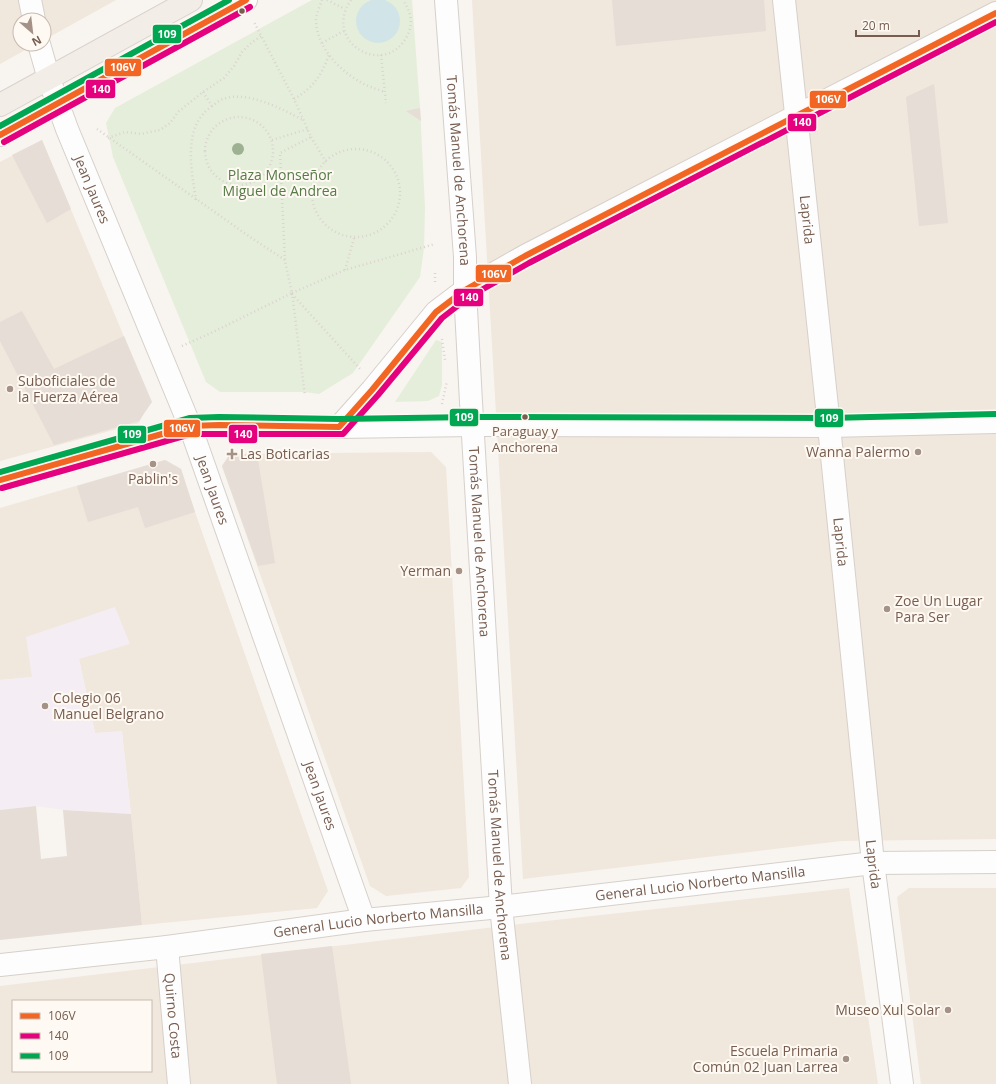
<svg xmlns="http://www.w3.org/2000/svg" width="996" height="1084" font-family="'Open Sans',sans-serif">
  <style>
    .residential { fill: #f0e7dd; fill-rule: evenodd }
    .education { fill: #f5edf4 }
    .green { fill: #e5eeda }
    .water { fill: #d1e5e8 }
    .building { fill: #e5ddd6 }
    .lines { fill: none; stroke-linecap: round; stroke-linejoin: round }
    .minor-casing { stroke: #d6d0ca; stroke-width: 24 }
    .major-casing { stroke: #d9d1cc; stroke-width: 24 }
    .path { stroke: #dad4cf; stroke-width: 2.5; stroke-dasharray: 1 3; stroke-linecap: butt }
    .minor { stroke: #fefdfd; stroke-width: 22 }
    .major { stroke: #f2eee7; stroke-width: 22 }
    .bus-1-casing { stroke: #fef9f2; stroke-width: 9 }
    .bus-2-casing { stroke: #fef9f2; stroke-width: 9 }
    .bus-3-casing { stroke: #fef9f2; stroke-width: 9 }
    .bus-1 { stroke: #f26522; stroke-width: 6 }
    .bus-2 { stroke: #e5007d; stroke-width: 6 }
    .bus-3 { stroke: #00a651; stroke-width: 6 }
    .tree { fill: #9fb193 }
    .bus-dot { fill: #765d4f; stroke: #fef9f2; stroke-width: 1.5 }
    .poi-dot { fill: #a49287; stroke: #fef9f2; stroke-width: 1.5 }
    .labels { text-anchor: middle; stroke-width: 4; stroke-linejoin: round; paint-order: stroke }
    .bus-label { font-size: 13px; fill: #765d4f; stroke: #fef9f2 }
    .street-label { font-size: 14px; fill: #765d4f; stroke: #fef9f2 }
    .park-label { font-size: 14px; fill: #567b47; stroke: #fef9f2 }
    .poi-label { font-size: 14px; fill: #765d4f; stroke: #fef9f2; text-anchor: start }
    .line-badge { stroke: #fef9f2; stroke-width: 1.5 }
    .badge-label { font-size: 11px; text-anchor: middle; font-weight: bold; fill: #fff }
  </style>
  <rect width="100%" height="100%" fill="#f8f4ef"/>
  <path class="residential" d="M0 0H116L44 40V20H20V44H36L0 64Z
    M472 0H996V839L841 841 523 879Z
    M42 140 150 399 139 423 0 461V162Z
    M431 452 446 467 469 877 461 888 386 896 370 886 222 466 230 454Z
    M165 460 181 469 195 512 328 891 317 908 142 925 131 814 122 732 95 733 79 659 115 607 32 677 0 680V508Z
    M849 888 878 1084H0V986L528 923ZM13 1001H151V1071H13Z
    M909 888H996V1084H921L897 897Z"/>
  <path class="education" d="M115 607 130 644 79 659 95 733 122 731 131 814 63 810 36 806 0 810V680L32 677 26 637Z"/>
  <path class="green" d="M312 0H412L420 108 425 208 424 248 420 277 353 373 319 394 305 392H220L206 382 113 157 106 123 115 108Z
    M436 340 442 342V385L439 396 428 401 395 402Z"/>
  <path class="water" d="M356 21a22 22 0 1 1 44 0a22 22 0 1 1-44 0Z"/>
  <path class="building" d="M612 0H764L766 31 616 46Z
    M934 84 948 223 919 226 906 97Z
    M420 108 421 121 406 111Z
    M42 140 71 209 47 223 12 155Z
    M22 311 54 369 124 336 152 402 139 421 54 445 0 341V322Z
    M230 454H257L275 563 258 566 222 466Z
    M165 460 181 469 195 512 145 528 138 507 88 522 77 486Z
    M36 806 41 859 67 856 63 810 131 814 142 925 0 940V810Z
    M332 946 351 1084H277L261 954Z"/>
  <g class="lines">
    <defs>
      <g id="minor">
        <path d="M30 0 34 20"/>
        <path id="s1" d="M446 0 465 257V290L471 402 501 907 520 1084"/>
        <path id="s2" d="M784 0 829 426 873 863 902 1084"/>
        <path id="s3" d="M39 44 49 79 67 129 190 426 364 920"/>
        <path d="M0 135 246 0"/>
        <path d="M339 427 372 390 436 312 465 290 525 256 996 13"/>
        <path d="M0 480 190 426 219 425 339 427 473 425 829 426 996 422"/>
        <path id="s4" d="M167 947 179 1084"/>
        <path id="s5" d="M0 965 167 947 364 920 501 907 873 863 996 862"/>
      </g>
      <path id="major" d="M0 105 191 0"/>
    </defs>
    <use href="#minor" class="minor-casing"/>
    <use href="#major" class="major-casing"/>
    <path class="path" d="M322 0C320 6 316 14 316 21 317 48 340 71 362 83 369 87 377 89 385 92
      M327 0 345 9
      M351 0C321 43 387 80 408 34 414 22 410 11 403 0
      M322 43 344 31
      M381 55 386 103
      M203 92 212 106C216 104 219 100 223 99 247 90 282 109 303 120
      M294 99C313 88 321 76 329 55
      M205 151a34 34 0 1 1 68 0a34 34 0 1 1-68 0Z
      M97 129 250 237 285 260
      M311 137 326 162
      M108 138 125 132 141 134 160 130 170 123 178 112 203 92 224 78 234 66 242 52 250 44 261 36
      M272 140 308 129
      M312 193a44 44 0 1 1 88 0a44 44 0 1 1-88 0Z
      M196 200C192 174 184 136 203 114 205 111 209 109 212 106
      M345 270 354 238
      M435 273V285
      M292 293 345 270 435 244
      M292 293 305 396
      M292 294 361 370
      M442 339 445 360
      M182 346 211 333 292 293 285 261 280 153 311 137 294 99 254 22
      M442 404 447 381"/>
    <use href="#minor" class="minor"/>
    <use href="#major" class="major"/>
    <defs>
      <path id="bus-1" d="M0 135 246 0
        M0 480 190 426 219 425 339 427 372 390 436 312 465 290 525 256 996 13"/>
      <path id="bus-2" d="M4 142 250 7
        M2 488 191 434H343L378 395 442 318 469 297 529 263 996 22"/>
      <path id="bus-3" d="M0 126 229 0
        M0 472 190 418 219 417 339 419 473 417 829 418 996 414"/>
    </defs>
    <use href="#bus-1" class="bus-1-casing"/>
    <use href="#bus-2" class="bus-2-casing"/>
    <use href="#bus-3" class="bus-3-casing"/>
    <use href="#bus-1" class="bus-1"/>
    <use href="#bus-2" class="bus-2"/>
    <use href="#bus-3" class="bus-3"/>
  </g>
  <circle class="tree" cx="238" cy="149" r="6"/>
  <g class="bus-dot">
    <circle cx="242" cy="11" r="3.5"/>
    <circle cx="525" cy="417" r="3.5"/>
  </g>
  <g class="poi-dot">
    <circle cx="10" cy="389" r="4"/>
    <circle cx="918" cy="452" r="4"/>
    <path d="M230 448h4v4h4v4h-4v4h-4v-4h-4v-4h4z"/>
    <circle cx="153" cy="464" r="4"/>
    <circle cx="459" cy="571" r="4"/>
    <circle cx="887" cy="609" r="4"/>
    <circle cx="45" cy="706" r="4"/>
    <circle cx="948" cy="1010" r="4"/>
    <circle cx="846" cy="1059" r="4"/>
  </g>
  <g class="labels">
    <g class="bus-label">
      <text x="525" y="436">Paraguay y<tspan x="525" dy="16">Anchorena</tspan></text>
    </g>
    <g class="street-label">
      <text dy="5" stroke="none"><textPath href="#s1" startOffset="171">Tomás Manuel de Anchorena</textPath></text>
      <text dy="5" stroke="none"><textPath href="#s3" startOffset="155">Jean Jaures</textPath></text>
      <text dy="5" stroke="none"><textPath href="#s2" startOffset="221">Laprida</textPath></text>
      <text dy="5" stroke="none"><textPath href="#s3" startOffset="479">Jean Jaures</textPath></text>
      <text dy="5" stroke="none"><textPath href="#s1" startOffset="543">Tomás Manuel de Anchorena</textPath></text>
      <text dy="5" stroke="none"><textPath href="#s2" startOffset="545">Laprida</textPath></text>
      <text dy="5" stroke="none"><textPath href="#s3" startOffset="803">Jean Jaures</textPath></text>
      <text dy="5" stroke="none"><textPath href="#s2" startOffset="869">Laprida</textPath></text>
      <text dy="5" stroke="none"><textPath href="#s1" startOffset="867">Tomás Manuel de Anchorena</textPath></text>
      <text dy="5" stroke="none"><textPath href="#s5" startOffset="705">General Lucio Norberto Mansilla</textPath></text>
      <text dy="5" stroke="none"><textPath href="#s5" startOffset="381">General Lucio Norberto Mansilla</textPath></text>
      <text dy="5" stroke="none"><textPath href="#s4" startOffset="69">Quirno Costa</textPath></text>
    </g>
    <g class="park-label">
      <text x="280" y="180">Plaza Monseñor<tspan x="280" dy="16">Miguel de Andrea</tspan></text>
    </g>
    <g class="poi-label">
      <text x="18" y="386">Suboficiales de<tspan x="18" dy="16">la Fuerza Aérea</tspan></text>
      <text x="910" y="457" text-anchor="end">Wanna Palermo</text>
      <text x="240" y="459">Las Boticarias</text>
      <text x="153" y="484" text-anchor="middle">Pablin's</text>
      <text x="451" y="576" text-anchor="end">Yerman</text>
      <text x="895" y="606">Zoe Un Lugar<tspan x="895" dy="16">Para Ser</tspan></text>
      <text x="53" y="703">Colegio 06<tspan x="53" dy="16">Manuel Belgrano</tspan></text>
      <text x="940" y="1015" text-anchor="end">Museo Xul Solar</text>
      <text x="838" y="1056" text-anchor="end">Escuela Primaria<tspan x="838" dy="16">Común 02 Juan Larrea</tspan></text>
    </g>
  </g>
  <g class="line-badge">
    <rect x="152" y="24" width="30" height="20" rx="4" fill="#00a651"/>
    <rect x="104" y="58" width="38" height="19" rx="4" fill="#f26522"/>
    <rect x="85" y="79" width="31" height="20" rx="4" fill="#e5007d"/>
    <rect x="809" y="90" width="38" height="19" rx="4" fill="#f26522"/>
    <rect x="787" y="113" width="30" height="19" rx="4" fill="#e5007d"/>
    <rect x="475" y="264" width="37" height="19" rx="4" fill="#f26522"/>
    <rect x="453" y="288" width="31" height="19" rx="4" fill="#e5007d"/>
    <rect x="449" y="408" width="30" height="19" rx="4" fill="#00a651"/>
    <rect x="814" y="408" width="30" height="20" rx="4" fill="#00a651"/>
    <rect x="163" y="419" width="38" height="19" rx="4" fill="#f26522"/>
    <rect x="228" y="424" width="30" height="20" rx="4" fill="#e5007d"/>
    <rect x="117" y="425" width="30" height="19" rx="4" fill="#00a651"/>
  </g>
  <g class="badge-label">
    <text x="167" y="38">109</text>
    <text x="123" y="71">106V</text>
    <text x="101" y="93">140</text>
    <text x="828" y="103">106V</text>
    <text x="802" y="126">140</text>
    <text x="494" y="278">106V</text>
    <text x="469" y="301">140</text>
    <text x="464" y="421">109</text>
    <text x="829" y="422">109</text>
    <text x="182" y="432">106V</text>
    <text x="243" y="438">140</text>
    <text x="132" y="438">109</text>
  </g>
  <rect x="12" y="1000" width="140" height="72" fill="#fef9f2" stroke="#c8bbb1"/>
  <rect x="20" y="1013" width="20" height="6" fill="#f26522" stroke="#c8bbb1"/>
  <text x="48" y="1020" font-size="12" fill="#765d4f">106V</text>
  <rect x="20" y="1033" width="20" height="6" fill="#e5007d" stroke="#c8bbb1"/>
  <text x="48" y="1040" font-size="12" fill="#765d4f">140</text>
  <rect x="20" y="1053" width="20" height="6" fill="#00a651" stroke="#c8bbb1"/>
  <text x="48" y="1060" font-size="12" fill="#765d4f">109</text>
  <g transform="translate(32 32) rotate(152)"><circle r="19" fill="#fef9f2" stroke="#c8bbb1"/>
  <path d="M0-3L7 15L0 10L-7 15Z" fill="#a49287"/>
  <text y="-6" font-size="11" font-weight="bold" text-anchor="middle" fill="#765d4f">N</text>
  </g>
  <path d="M856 30v6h63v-6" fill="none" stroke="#765d4f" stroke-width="2"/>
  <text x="862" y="30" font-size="12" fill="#765d4f" stroke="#fef9f2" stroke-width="3" paint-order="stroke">20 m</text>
</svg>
